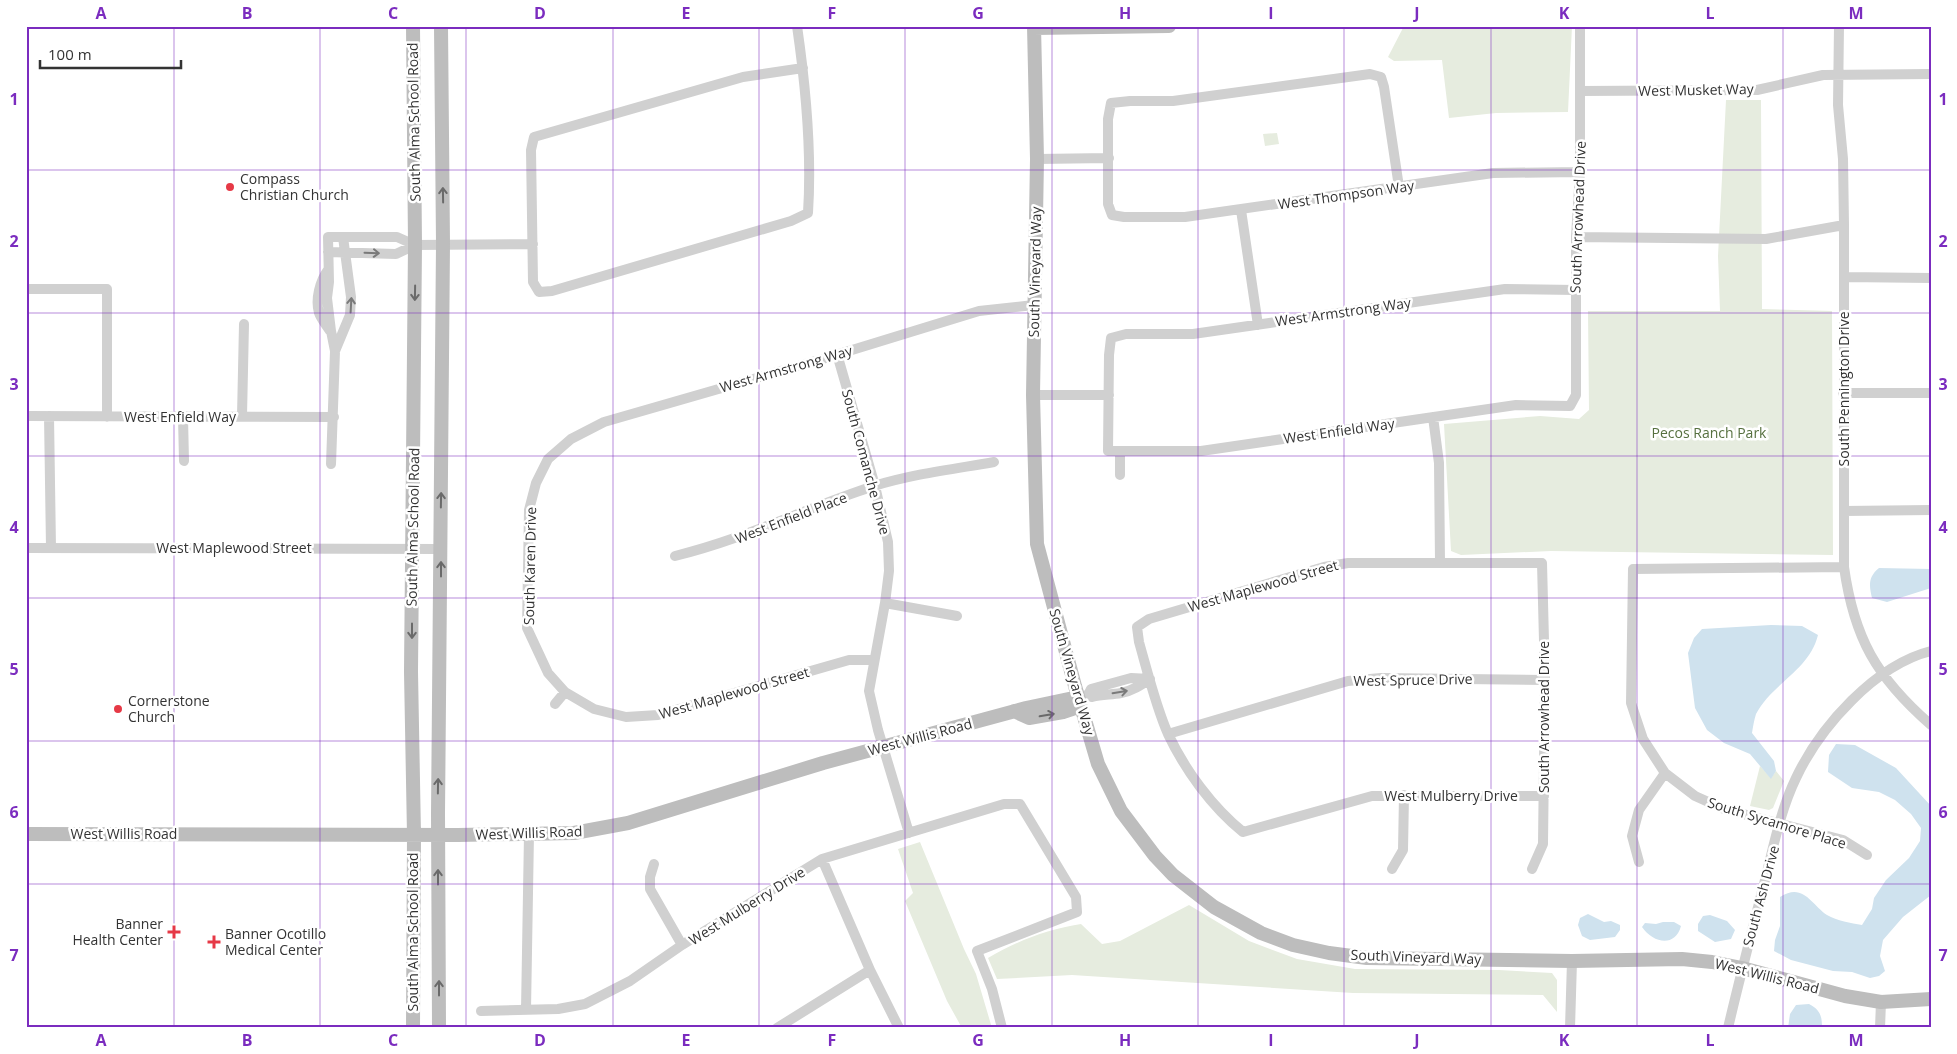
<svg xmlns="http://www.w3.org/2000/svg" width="1957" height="1054" font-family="'Open Sans',sans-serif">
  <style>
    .green { fill: #e6ecdf }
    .water { fill: #cfe2ee }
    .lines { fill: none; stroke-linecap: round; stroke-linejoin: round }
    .street { stroke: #d0d0d0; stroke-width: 10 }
    .secondary { stroke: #bdbdbd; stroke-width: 14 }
    .oneway { stroke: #6a6a6a }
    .oneway2 { stroke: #7a7a7a }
    .grid { fill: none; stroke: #7b2cbf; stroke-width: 1; stroke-opacity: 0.55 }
    .poi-dot { fill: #e63946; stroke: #fff; stroke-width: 2 }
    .labels { text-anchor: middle; stroke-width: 5; stroke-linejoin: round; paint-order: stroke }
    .street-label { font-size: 14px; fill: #333; stroke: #fff }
    .poi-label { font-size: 14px; fill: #333; stroke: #fff; text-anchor: start }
    .park-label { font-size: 14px; fill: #56703f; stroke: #fff }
    .neatline { fill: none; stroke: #7b2cbf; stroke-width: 2 }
    .grid-label { font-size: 16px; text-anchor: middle; font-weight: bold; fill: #7b2cbf }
  </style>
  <rect width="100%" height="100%" fill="#fff"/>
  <path class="green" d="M1404 26H1572L1568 112 1496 113 1449 118 1442 60 1394 61 1388 57Z
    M1726 100H1761L1762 309 1832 311 1833 555 1551 551 1461 555 1451 551 1444 424 1540 416 1579 419 1589 410 1588 311H1720L1718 256Z
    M1277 133 1279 144 1265 146 1263 134Z
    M1760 766 1771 778 1776 771 1784 781 1773 808 1769 810 1750 806Z
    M920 842 964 949 976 974 992 1028H962L947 1001 905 901 913 893 898 849Z
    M1189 905 1249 941 1297 959 1355 969 1499 970 1552 973 1557 980V1012L1543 995 1353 993 1072 975 997 979 988 958C1017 941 1048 929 1081 924L1102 944 1120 941Z"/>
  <path class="water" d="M1879 568 1931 569V588L1887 602 1872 598C1869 585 1868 577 1879 568Z
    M1771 625 1802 626 1818 635C1809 671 1772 683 1756 714 1754 720 1753 727 1752 733L1774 761 1776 771 1771 779 1750 754 1724 743 1707 730 1695 708 1688 653 1694 638 1702 629Z
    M1836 744 1855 745 1896 768 1931 806V895L1903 917 1883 940 1880 956 1885 971 1879 976 1870 978 1852 972 1833 971 1791 960 1774 951 1775 940 1780 926V897C1803 882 1811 904 1827 915 1837 921 1851 923 1862 925L1872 909 1874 898 1886 880 1909 858 1920 841 1921 828 1911 814 1895 800 1879 792 1852 788 1828 772 1829 755Z
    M1588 914 1604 922 1611 921 1620 925V930L1615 937 1590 940 1582 936 1578 925 1580 918Z
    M1710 915 1727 921 1735 930 1731 939 1715 942 1698 931V924L1703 916Z
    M1663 922H1674L1681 926C1675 948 1653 943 1642 927L1645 923 1656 924Z
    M1809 1004C1820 1010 1822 1015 1822 1028H1788L1790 1014 1796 1005Z"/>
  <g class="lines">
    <path class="street" d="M797 26C806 88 812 151 808 213L791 221 552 291 539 292 533 282 531 150 534 137 743 77 803 68
      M1839 26 1838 105 1843 159 1844 225V567C1854 638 1876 677 1931 725
      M1580 91 1757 90 1823 75 1931 74
      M1037 159 1109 158
      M1399 187 1384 87 1381 77 1370 74 1173 101H1130L1111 103 1108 119V204L1112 215 1124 217H1185L1493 173 1580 172
      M1241 210 1258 325
      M1576 237 1766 239 1844 225
      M328 252 396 254 415 245 533 244
      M328 270C320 281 315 299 319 313 321 319 327 326 330 331
      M1845 277 1931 278
      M26 289H107V417
      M1576 290 1505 289 1193 334H1126L1111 338 1109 355 1108 451H1201L1516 405 1570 406 1576 395V237L1580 172V26
      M335 351 350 315 351 297 343 237
      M837 354 875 486 888 542 889 571 885 603 869 691 878 730 909 833
      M1843 393H1931
      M1033 395H1109
      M26 416 334 417
      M49 416 51 548
      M242 416 244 324
      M183 417 184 461
      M1433 417 1439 463 1440 562
      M331 464 335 351 331 331 327 298 329 282 328 237H397L415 245
      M1120 475V451
      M1844 511 1931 510
      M26 548 441 549
      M675 556C745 539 806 508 874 486 913 474 954 469 994 462
      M1844 567 1633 569 1631 703 1643 739 1665 773 1695 796 1724 809 1843 840 1867 855
      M885 603 957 616
      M873 660H849L658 715 626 717 594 709 565 692 548 673 527 628 529 510 536 483 548 459 571 439 604 422 826 358 979 311 1034 305
      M1088 695 1091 689 1131 678 1150 679
      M1078 697 1088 695 1092 697C1102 694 1111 695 1121 693 1132 691 1141 685 1150 679
      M555 704 565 692
      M1168 734 1348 681 1381 678 1545 680
      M822 859 870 970 899 1028
      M1639 862 1632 836 1639 810 1665 773
      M654 864 650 877V889L682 945
      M1392 869 1403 850 1404 795
      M1532 869 1543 844 1545 680 1542 563H1348L1324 567 1149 619 1137 627 1139 642C1147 670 1156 707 1168 734 1185 770 1212 807 1243 832L1372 796H1544
      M526 1010 529 834
      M481 1011 558 1009 585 1004 630 981 682 945 822 859 1004 804H1020L1076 897 1077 912 977 951 992 989 1002 1028
      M777 1028 870 970
      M1570 1028 1572 961
      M1728 1028C1740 977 1753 927 1766 876 1774 844 1781 809 1796 778 1820 727 1875 665 1931 651
      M1880 1028 1881 1002"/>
    <path class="secondary" d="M1034 26 1037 159 1033 395 1037 544 1075 686 1098 764 1121 811 1155 856 1173 875 1214 907 1261 933 1293 945 1329 953 1367 958 1572 961 1682 959 1712 962 1742 968 1845 996 1881 1002 1931 999
      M1034 28 1169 26
      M1014 711 1029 718 1063 712 1081 706
      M26 834 458 835 574 833 628 823 823 763 1026 708 1078 697
      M413 1028 414 835 411 672 415 245 413 26
      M439 1028 438 814 443 244 441 26"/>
  </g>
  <defs><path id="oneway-shaft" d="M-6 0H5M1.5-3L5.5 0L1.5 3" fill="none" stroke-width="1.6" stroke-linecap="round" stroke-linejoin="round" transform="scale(1.25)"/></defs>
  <g class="oneway">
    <use href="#oneway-shaft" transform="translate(443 195) rotate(-91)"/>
    <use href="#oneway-shaft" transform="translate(415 293) rotate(91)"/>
    <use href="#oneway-shaft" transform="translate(441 500) rotate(-89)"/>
    <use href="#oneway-shaft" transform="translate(441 569) rotate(-90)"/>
    <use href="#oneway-shaft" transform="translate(412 631) rotate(90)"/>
    <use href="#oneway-shaft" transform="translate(1047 715) rotate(-10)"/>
    <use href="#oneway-shaft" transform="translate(438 786) rotate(-89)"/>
    <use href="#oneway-shaft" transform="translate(438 877) rotate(-90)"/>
    <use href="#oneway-shaft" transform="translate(439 988) rotate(-90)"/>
  </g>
  <g class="oneway2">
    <use href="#oneway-shaft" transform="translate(372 253) rotate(2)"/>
    <use href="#oneway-shaft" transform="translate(351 305) rotate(-87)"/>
    <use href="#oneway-shaft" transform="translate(1120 692) rotate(-9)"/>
  </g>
  <path class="grid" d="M174 26V1028M320 26V1028M466 26V1028M613 26V1028M759 26V1028M905 26V1028M1052 26V1028M1198 26V1028M1344 26V1028M1491 26V1028M1637 26V1028M1783 26V1028M26 170H1931M26 313H1931M26 456H1931M26 598H1931M26 741H1931M26 884H1931"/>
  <g class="poi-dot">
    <circle cx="230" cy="187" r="5"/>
    <circle cx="118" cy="709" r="5"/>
    <path d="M171.5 924.5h5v5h5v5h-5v5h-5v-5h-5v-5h5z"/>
    <path d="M211.5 934.5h5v5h5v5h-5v5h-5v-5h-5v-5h5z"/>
  </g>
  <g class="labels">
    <g class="street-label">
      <text transform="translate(1696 90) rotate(-1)" y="5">West Musket Way</text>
      <text transform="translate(414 122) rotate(-91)" y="5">South Alma School Road</text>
      <text transform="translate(1346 195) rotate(-8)" y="5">West Thompson Way</text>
      <text transform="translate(1578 217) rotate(-88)" y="5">South Arrowhead Drive</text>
      <text transform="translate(1035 272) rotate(-89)" y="5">South Vineyard Way</text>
      <text transform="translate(1343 312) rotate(-8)" y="5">West Armstrong Way</text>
      <text transform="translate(786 369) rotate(-16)" y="5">West Armstrong Way</text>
      <text transform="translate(1844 389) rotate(-90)" y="5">South Pennington Drive</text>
      <text x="180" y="422">West Enfield Way</text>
      <text transform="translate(1339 431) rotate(-8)" y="5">West Enfield Way</text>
      <text transform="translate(866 462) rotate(75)" y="5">South Comanche Drive</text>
      <text transform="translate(791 518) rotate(-21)" y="5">West Enfield Place</text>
      <text transform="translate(413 527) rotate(-89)" y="5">South Alma School Road</text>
      <text x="234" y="553">West Maplewood Street</text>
      <text transform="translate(530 566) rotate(-89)" y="5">South Karen Drive</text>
      <text transform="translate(1263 586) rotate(-16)" y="5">West Maplewood Street</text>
      <text transform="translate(1072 672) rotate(74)" y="5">South Vineyard Way</text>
      <text transform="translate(1413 680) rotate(-1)" y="5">West Spruce Drive</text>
      <text transform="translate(734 693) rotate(-16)" y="5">West Maplewood Street</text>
      <text transform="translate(1544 717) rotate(-90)" y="5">South Arrowhead Drive</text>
      <text transform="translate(920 737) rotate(-15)" y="5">West Willis Road</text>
      <text x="1451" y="801">West Mulberry Drive</text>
      <text transform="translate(1777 823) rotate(17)" y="5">South Sycamore Place</text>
      <text transform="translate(529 833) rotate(-2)" y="5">West Willis Road</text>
      <text x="124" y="839">West Willis Road</text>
      <text transform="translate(1761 896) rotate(-75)" y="5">South Ash Drive</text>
      <text transform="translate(747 906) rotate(-32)" y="5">West Mulberry Drive</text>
      <text transform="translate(413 932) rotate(-90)" y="5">South Alma School Road</text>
      <text transform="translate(1416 957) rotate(2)" y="5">South Vineyard Way</text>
      <text transform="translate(1767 976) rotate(14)" y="5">West Willis Road</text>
    </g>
    <g class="poi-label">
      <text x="240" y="184">Compass<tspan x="240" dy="16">Christian Church</tspan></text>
      <text x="128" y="706">Cornerstone<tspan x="128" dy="16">Church</tspan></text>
      <text x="163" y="929" text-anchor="end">Banner<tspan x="163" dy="16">Health Center</tspan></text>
      <text x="225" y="939">Banner Ocotillo<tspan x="225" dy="16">Medical Center</tspan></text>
    </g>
    <g class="park-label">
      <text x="1709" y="438">Pecos Ranch Park</text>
    </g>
  </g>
  <rect width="1957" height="1054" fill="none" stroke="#ffffff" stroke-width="55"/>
  <path d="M40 60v8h141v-8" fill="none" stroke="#333333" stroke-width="2.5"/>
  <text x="48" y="60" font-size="15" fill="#333333" stroke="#ffffff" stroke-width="4" paint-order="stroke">100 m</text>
  <rect x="28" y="28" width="1902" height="998" class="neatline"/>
  <g class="grid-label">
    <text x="101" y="19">A</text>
    <text x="247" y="19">B</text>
    <text x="393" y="19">C</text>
    <text x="540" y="19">D</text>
    <text x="686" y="19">E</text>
    <text x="832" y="19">F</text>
    <text x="978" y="19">G</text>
    <text x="1125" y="19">H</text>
    <text x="1271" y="19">I</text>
    <text x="1417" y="19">J</text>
    <text x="1564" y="19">K</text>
    <text x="1710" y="19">L</text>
    <text x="1856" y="19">M</text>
    <text x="14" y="105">1</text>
    <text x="1943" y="105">1</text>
    <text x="14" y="247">2</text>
    <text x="1943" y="247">2</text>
    <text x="14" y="390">3</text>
    <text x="1943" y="390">3</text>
    <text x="14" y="533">4</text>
    <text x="1943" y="533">4</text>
    <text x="14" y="675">5</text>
    <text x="1943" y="675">5</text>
    <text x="14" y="818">6</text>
    <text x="1943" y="818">6</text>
    <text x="14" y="961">7</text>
    <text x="1943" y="961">7</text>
    <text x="101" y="1046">A</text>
    <text x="247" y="1046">B</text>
    <text x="393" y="1046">C</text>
    <text x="540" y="1046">D</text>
    <text x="686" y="1046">E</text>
    <text x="832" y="1046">F</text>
    <text x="978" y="1046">G</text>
    <text x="1125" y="1046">H</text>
    <text x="1271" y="1046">I</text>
    <text x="1417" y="1046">J</text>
    <text x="1564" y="1046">K</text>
    <text x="1710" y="1046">L</text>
    <text x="1856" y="1046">M</text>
  </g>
</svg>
